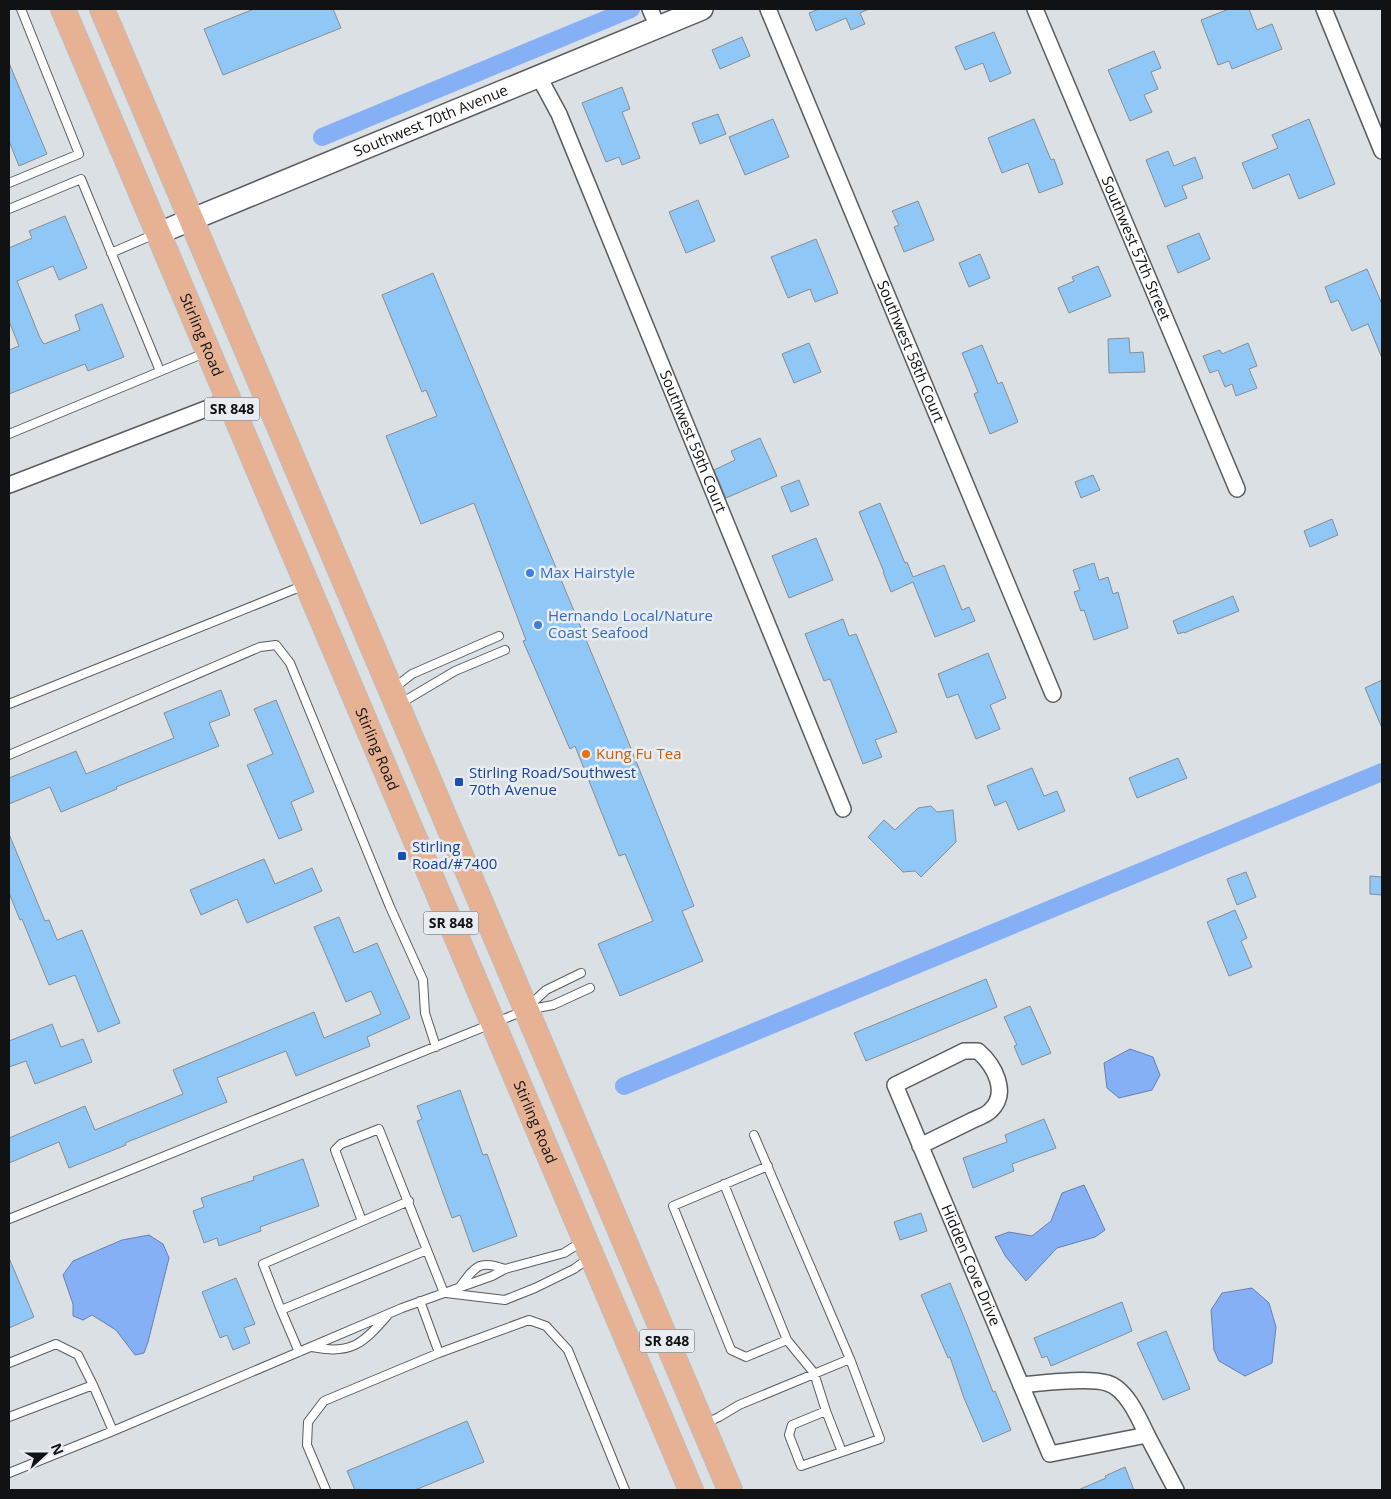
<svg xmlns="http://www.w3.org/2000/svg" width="1391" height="1499" font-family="'Open Sans',sans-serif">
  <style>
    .water { fill: #86b0f5; stroke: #6381b1 }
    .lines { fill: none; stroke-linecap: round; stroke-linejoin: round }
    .canal { stroke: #86b0f5; stroke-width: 18 }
    .building { fill: #8fc7f6; stroke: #898d91 }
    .lane-casing { stroke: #595d60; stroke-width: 10 }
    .street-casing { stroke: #595d60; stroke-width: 18 }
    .secondary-casing { stroke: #595d60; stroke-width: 24 }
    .primary-casing { stroke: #bcbdbd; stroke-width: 26 }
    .lane { stroke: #fff; stroke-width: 8 }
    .street { stroke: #fff; stroke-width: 15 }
    .secondary { stroke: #fff; stroke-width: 21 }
    .primary { stroke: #e7b294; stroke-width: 24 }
    .shop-dot { fill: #3f7fe0; stroke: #e9edf2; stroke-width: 2 }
    .food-dot { fill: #e8710a; stroke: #e9edf2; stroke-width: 2 }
    .transit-dot { fill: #1a4fb4; stroke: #e9edf2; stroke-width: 2 }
    .labels { text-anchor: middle; stroke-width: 5; stroke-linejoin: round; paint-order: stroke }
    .shield { fill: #e9edf2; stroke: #515456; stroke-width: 1 }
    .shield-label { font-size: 14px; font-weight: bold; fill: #101213 }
    .street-label { font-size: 15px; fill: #101213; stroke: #e9edf2 }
    .shop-label { font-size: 15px; fill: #366cbe; stroke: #e9edf2; text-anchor: start }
    .food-label { font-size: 15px; fill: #c56008; stroke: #e9edf2; text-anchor: start }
    .transit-label { font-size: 15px; fill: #164399; stroke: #e9edf2; text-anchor: start }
  </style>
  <rect width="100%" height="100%" fill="#dbe0e4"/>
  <path class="water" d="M1130 1049 1153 1057 1160 1075 1152 1090 1119 1098 1107 1088 1104 1063Z
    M1084 1185 1105 1230 1095 1237 1057 1248 1026 1281 1006 1257 995 1237 1009 1232 1032 1236 1051 1221 1062 1193Z
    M149 1235 163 1244 169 1258 148 1342 144 1353 135 1355 116 1330 92 1315 83 1320 73 1316V1304L63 1275 73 1261 122 1240Z
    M1252 1288 1269 1303 1276 1327 1272 1363 1245 1376 1219 1361 1214 1350 1211 1310 1222 1293Z"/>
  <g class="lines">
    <path class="canal" d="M322 137 631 9
      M624 1086 1382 772"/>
  </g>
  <path class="building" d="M254 9H333L341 28 223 75 204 29Z
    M819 9H869L860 13 865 24 851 30 846 18 816 31 809 13Z
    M1229 9H1249L1257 30 1272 24 1282 49 1232 69 1229 61 1218 65 1201 20Z
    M994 32 1011 73 990 82 983 63 965 70 955 47Z
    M742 37 750 56 720 69 712 50Z
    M1154 51 1161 68 1151 72 1158 89 1144 95 1152 112 1130 121 1108 70Z
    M9 63 47 154 19 166 9 141Z
    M622 87 630 109 622 112 640 158 622 165 619 157 606 162 582 103Z
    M718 114 726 134 700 144 692 123Z
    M773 119 789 157 745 175 729 137Z
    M1034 119 1051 160 1054 159 1063 184 1039 193 1028 163 1002 173 988 138Z
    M1309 119 1335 184 1299 199 1289 174 1253 189 1242 163 1278 148 1272 135Z
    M1168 151 1174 166 1195 157 1203 178 1182 186 1187 198 1165 207 1146 160Z
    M698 200 715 241 686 253 669 212Z
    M918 201 934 240 904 252 894 227 899 225 892 211Z
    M65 216 87 268 59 280 53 266 17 281 40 338 44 344 80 330 75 315 102 304 124 357 88 371 85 364 9 394V350L19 346 9 321V248L32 238 29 231Z
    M1199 233 1210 259 1178 273 1167 246Z
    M816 239 838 293 815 302 810 289 788 298 771 257Z
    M980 254 990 278 969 287 959 263Z
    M1098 266 1111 296 1069 313 1058 288 1074 281 1072 277Z
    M1367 269 1382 304V358L1368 324 1352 331 1338 300 1331 303 1325 287Z
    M433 273 622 726 694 906 682 911 703 961 620 996 598 944 653 921 625 854 619 856 575 746 570 749 523 641 526 640 474 503 421 524 386 436 437 416 426 390 422 392 382 295Z
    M1129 338 1130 353 1143 352 1145 372 1109 373 1108 339Z
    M809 343 821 372 794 383 782 354Z
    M1248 343 1257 366 1249 369 1257 388 1236 396 1232 384 1225 387 1218 370 1210 373 1203 356 1220 350 1222 354Z
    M982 345 998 384 1002 382 1018 422 990 434 974 394 978 392 962 353Z
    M760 438 777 476 726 498 714 470 735 460 731 451Z
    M1093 475 1100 490 1081 498 1075 482Z
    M799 480 809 505 791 512 781 487Z
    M880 503 905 563 907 562 913 577 944 565 962 610 969 607 975 621 935 637 913 582 891 592 883 572H884L859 512Z
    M1332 519 1338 535 1310 547 1304 531Z
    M816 538 833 580 789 598 772 556Z
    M1094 563 1099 580 1108 577 1113 594 1118 592 1128 628 1094 640 1084 610 1081 611 1074 592 1080 590 1073 570Z
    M1233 596 1239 611 1184 633V632L1178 634 1173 621Z
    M843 619 849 636 856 634 897 732 875 740 882 757 863 764 830 679 824 681 805 634Z
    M988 653 1006 698 990 705 1000 729 976 739 958 694 947 698 938 674Z
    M1382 680V728L1365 688Z
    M221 690 230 715 209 723 219 746 116 787 117 789 61 812 50 787 9 804V778L76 751 86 774 174 738 164 713Z
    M276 700 314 792 291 802 302 830 279 839 247 765 273 754 254 709Z
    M1178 758 1187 778 1137 798 1129 778Z
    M1032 768 1044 796 1057 791 1065 811 1018 830 1006 801 995 806 987 786Z
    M931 806 937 812 953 810 956 842 921 877 915 871 903 872 868 837 884 820 895 830 918 808Z
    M9 834 45 921 49 920 57 940 82 930 120 1023 98 1032 75 975 49 985 22 919 20 920 9 893Z
    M264 859 275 884 312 868 322 891 247 923 237 899 201 915 190 890Z
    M1246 872 1256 897 1237 905 1227 879Z
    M1370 876 1382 877V895L1370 894Z
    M1235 910 1247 938 1241 941 1252 967 1229 976 1207 922Z
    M339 917 354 953 377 943 410 1018 367 1037 370 1046 296 1076 286 1051 217 1078 227 1102 125 1143 126 1145 69 1168 59 1142 9 1163V1138L85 1106 95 1130 183 1094 173 1070 314 1012 324 1038 381 1014 371 991 346 1002 314 927Z
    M986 979 997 1007 866 1061 854 1033Z
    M1030 1006 1051 1053 1022 1065 1014 1046 1017 1045 1004 1017Z
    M52 1024 61 1047 83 1039 92 1062 35 1084 26 1061 9 1067V1041Z
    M460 1090 483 1155 487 1154 517 1236 473 1252 460 1215 452 1218 417 1121 422 1119 417 1106Z
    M1044 1119 1056 1148 1012 1164 1014 1171 973 1188 963 1158 1007 1142 1005 1135Z
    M303 1159 319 1206 260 1227 261 1231 219 1246 217 1238 204 1243 193 1211 204 1207 201 1198 254 1180 253 1177Z
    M921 1213 927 1231 900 1240 894 1222Z
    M9 1258 34 1317 9 1328Z
    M236 1278 255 1324 244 1328 250 1343 233 1350 227 1335 220 1338 202 1292Z
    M950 1283 966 1322 993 1392 995 1391 1011 1430 983 1442 964 1398 950 1357 948 1358 921 1295Z
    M1122 1302 1132 1331 1051 1366 1047 1356 1042 1358 1034 1338Z
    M1166 1331 1190 1389 1163 1400 1137 1343Z
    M467 1421 484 1462 415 1490H355L347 1471Z
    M1125 1467 1134 1490H1078L1106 1478 1105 1476Z"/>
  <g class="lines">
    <defs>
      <path id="lane" d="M9 183 79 154 21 9
        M9 209 81 179 160 371
        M111 253 155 234
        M9 434 207 352
        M394 688 412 674 499 636
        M401 703 455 671 505 650
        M9 704 305 585
        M9 755 260 647 276 645 290 663 390 907 423 980 425 1013 436 1047
        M529 1006 546 990 581 973
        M768 1166 673 1206 731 1350 746 1357 787 1340 814 1373 826 1411
        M724 1184 787 1340
        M409 1201 263 1264 281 1310 427 1250
        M9 1219 526 1010 553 1005 590 988
        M362 1221 335 1150 341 1144 379 1129 444 1293
        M459 1288C475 1267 478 1259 505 1269
        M446 1293 505 1300 535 1288 574 1269 589 1258
        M420 1301 439 1353
        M281 1310 299 1352
        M312 1347C350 1355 363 1344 387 1316
        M9 1363 56 1344 78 1355 93 1385 113 1431
        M9 1417 93 1385
        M704 1424 719 1417 739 1405 850 1359 754 1135
        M842 1452 826 1411 792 1425 789 1435 801 1466 880 1439 850 1359
        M9 1473 113 1431 402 1308 492 1276 505 1269 564 1253 583 1241
        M326 1490 307 1445 308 1422 324 1401 439 1353 529 1320 546 1326 568 1350 625 1490"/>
      <g id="street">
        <path d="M650 9 658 27"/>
        <path id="s1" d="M768 9 1053 694"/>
        <path id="s2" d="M1035 9 1237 489"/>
        <path d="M1324 9 1382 151"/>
        <path id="s3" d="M539 77 559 114 843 809"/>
        <path d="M9 485 229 400"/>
        <path id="s4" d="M920 1146C936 1138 953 1130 969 1122 976 1118 985 1116 990 1111 1010 1093 994 1065 978 1051H964L895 1085 1050 1454 1147 1435 1176 1490"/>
        <path d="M1021 1385C1043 1383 1088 1377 1107 1383 1126 1388 1139 1418 1147 1435"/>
      </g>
      <g id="secondary">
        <path id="s5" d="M159 233 702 9"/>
      </g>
      <g id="primary">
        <path id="s6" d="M63 9 691 1490"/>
        <path d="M102 9 730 1490"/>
      </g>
    </defs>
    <use href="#lane" class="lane-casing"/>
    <use href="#street" class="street-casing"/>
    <use href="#secondary" class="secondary-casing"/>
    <use href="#primary" class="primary-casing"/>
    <use href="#lane" class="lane"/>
    <use href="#street" class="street"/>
    <use href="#secondary" class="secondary"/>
    <use href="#primary" class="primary"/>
  </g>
  <g class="shop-dot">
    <circle cx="530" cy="573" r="5"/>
    <circle cx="538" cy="625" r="5"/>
  </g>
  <circle class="food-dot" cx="586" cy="754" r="5"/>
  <g class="transit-dot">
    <rect x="454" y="777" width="10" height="10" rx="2.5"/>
    <rect x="397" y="851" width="10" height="10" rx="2.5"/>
  </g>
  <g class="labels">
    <g class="shield">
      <rect x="204.5" y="397.5" width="55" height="23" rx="4"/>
      <rect x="423.5" y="911.5" width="55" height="23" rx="4"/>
      <rect x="639.5" y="1329.5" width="55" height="23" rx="4"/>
    </g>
    <g class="shield-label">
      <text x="232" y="414">SR 848</text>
      <text x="451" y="928">SR 848</text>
      <text x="667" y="1346">SR 848</text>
    </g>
    <g class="street-label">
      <text dy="5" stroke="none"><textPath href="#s5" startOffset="294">Southwest 70th Avenue</textPath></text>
      <text dy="5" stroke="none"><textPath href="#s2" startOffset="260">Southwest 57th Street</textPath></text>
      <text dy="5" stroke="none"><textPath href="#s6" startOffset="354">Stirling Road</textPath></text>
      <text dy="5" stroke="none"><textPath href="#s1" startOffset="371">Southwest 58th Court</textPath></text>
      <text dy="5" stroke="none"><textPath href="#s3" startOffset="396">Southwest 59th Court</textPath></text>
      <text dy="5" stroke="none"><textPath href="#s6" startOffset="804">Stirling Road</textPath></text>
      <text dy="5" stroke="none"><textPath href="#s6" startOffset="1209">Stirling Road</textPath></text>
      <text dy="5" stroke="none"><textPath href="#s4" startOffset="434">Hidden Cove Drive</textPath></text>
    </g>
    <g class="shop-label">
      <text x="540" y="578">Max Hairstyle</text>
      <text x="548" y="621">Hernando Local/Nature<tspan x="548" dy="17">Coast Seafood</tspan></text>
    </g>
    <g class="food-label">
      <text x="596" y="759">Kung Fu Tea</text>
    </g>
    <g class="transit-label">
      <text x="469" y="778">Stirling Road/Southwest<tspan x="469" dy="17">70th Avenue</tspan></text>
      <text x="412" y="852">Stirling<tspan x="412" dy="17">Road/#7400</tspan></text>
    </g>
  </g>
  <rect width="1391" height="1499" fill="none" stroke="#101213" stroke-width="20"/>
  <g transform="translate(45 1454) rotate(69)" stroke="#e9edf2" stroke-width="4" paint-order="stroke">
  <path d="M0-4L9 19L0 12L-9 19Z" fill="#101213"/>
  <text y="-8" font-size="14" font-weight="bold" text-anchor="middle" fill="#101213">N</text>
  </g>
</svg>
